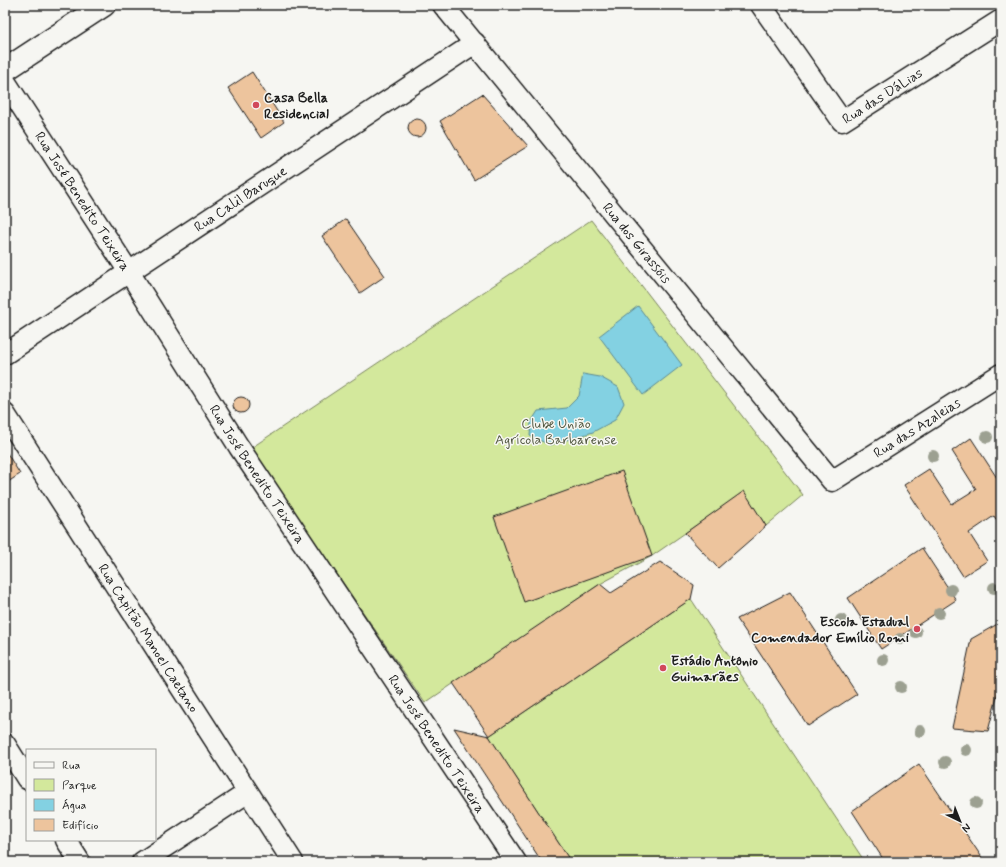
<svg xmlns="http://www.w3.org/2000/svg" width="1006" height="867" font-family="Mynerve,sans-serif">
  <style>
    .green { fill: #d3e89c; stroke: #78825c }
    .water { fill: #83d1e2; stroke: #5a8993 }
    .building { fill: #edc49d; stroke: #1c1c1c }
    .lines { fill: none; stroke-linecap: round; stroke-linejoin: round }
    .minor-casing { stroke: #1c1c1c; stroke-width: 23 }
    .tertiary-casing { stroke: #1c1c1c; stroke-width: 25 }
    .minor { stroke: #f6f6f2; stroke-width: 20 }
    .tertiary { stroke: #f6f6f2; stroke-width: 22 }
    .tree { fill: #9ca091 }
    .poi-dot { fill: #d1495b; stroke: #f6f6f2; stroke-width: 1.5 }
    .labels { text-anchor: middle; stroke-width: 3; stroke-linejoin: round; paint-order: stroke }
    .street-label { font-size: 14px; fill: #1c1c1c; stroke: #f6f6f2 }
    .poi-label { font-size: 14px; font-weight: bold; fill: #1c1c1c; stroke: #f6f6f2; text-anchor: start }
    .park-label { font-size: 14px; fill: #535942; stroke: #f6f6f2 }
  </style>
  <rect width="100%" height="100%" fill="#f6f6f2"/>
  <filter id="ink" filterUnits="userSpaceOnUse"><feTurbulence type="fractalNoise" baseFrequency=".025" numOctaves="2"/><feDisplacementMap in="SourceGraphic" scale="8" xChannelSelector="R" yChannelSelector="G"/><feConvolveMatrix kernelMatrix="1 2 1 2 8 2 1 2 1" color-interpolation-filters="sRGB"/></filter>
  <g filter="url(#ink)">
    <path class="green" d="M591 220 803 495 766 526 744 492 652 556 600 584 425 703 251 448Z
      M691 599 865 862H571L489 736Z"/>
    <path class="water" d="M638 306 682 365 643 395 599 336Z
      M583 374 600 377 618 387 624 403 615 420 593 432 550 445 530 436 531 422 538 411 567 408 579 396Z"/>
    <path class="building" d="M252 72 284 122 261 138 228 88Z
      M482 94 528 146 474 180 440 121Z
      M408 128a9 9 0 1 1 18 0a9 9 0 1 1-18 0Z
      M346 219 385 276 360 293 322 236Z
      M233 405a8 8 0 1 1 16 0a8 8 0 1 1-16 0Z
      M971 438 1001 484V527L994 516 969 533 987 561 963 576 904 485 929 469 952 504 976 489 952 451Z
      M5 450 20 474 5 484Z
      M622 471 652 556 524 602 494 517Z
      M744 491 766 526 718 568 685 533Z
      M922 548 956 600 881 649 848 598Z
      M660 562 694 585 691 599 489 736 453 683 600 584 611 593Z
      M790 592 857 694 808 726 737 619Z
      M1001 622V682L988 731 952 728 971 639Z
      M454 728 489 736 571 862H542Z
      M919 764 985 862H885L852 811Z"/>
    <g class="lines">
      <defs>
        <g id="minor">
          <path id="s1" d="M443 5 832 481 1001 374"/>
          <path id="s2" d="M761 5 842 121 1001 20"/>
          <path id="s3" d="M5 81 129 272 239 447 516 862"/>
          <path id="s4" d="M5 354 475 43"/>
          <path id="s5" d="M5 414 293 862"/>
          <path d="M5 744 27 779"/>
          <path d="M66 840 80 862"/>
          <path d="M142 862 247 793"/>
        </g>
        <path id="tertiary" d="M5 70 104 5"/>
      </defs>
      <use href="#minor" class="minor-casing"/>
      <use href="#tertiary" class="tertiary-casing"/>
      <use href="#minor" class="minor"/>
      <use href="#tertiary" class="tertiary"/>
    </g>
    <g class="tree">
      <circle cx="987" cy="437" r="6"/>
      <circle cx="933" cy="456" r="6"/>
      <circle cx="994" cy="588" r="6"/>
      <circle cx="951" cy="590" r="6"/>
      <circle cx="939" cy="613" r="6"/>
      <circle cx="841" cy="620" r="6"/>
      <circle cx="916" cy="632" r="6"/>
      <circle cx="900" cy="639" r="6"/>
      <circle cx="883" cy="660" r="6"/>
      <circle cx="901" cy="687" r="6"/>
      <circle cx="920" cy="731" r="6"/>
      <circle cx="966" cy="750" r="6"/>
      <circle cx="945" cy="762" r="6"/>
      <circle cx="976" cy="803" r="6"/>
    </g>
  </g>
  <g class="poi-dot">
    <circle cx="256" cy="105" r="4"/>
    <circle cx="917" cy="629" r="4"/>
    <circle cx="663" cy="668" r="4"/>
  </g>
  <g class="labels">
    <g class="street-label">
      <text dy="5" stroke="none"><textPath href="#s2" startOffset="189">Rua das DáLias</textPath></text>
      <text dy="5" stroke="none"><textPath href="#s4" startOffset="282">Rua Calil Baruque</textPath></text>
      <text dy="5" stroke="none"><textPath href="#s3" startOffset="143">Rua José Benedito Teixeira</textPath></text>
      <text dy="5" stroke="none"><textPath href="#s1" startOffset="307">Rua dos Girassóis</textPath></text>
      <text dy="5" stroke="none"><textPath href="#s1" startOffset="715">Rua das Azaleias</textPath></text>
      <text dy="5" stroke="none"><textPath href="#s3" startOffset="467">Rua José Benedito Teixeira</textPath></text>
      <text dy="5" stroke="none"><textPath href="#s5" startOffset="266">Rua Capitão Manoel Caetano</textPath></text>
      <text dy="5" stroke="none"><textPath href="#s3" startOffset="791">Rua José Benedito Teixeira</textPath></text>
    </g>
    <g class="poi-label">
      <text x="264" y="102">Casa Bella<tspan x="264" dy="16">Residencial</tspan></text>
      <text x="909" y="626" text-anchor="end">Escola Estadual<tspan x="909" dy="16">Comendador Emílio Romi</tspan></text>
      <text x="671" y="665">Estádio Antônio<tspan x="671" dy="16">Guimarães</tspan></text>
    </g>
    <g class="park-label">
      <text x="556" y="428">Clube União<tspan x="556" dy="16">Agrícola Barbarense</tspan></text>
    </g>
  </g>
  <rect width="1006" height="867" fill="none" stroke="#f6f6f2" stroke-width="20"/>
  <rect x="10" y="10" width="986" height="847" fill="none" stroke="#1c1c1c" stroke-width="1.5" filter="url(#ink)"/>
  <rect x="26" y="749" width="130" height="92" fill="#f6f6f2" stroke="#9f9f9c"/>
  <rect x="34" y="762" width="20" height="6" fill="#f6f6f2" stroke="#9f9f9c"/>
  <text x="62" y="769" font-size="12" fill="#1c1c1c">Rua</text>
  <rect x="34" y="779" width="20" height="12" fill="#d3e89c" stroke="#9f9f9c"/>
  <text x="62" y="789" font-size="12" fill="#1c1c1c">Parque</text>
  <rect x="34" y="799" width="20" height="12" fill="#83d1e2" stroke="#9f9f9c"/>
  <text x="62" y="809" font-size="12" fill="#1c1c1c">Água</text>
  <rect x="34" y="819" width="20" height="12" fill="#edc49d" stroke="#9f9f9c"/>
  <text x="62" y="829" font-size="12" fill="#1c1c1c">Edifício</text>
  <g transform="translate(960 821) rotate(137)" stroke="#f6f6f2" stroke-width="3" paint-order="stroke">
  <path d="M0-3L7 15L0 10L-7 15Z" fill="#1c1c1c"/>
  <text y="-6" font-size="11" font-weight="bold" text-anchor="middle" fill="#1c1c1c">N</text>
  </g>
</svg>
